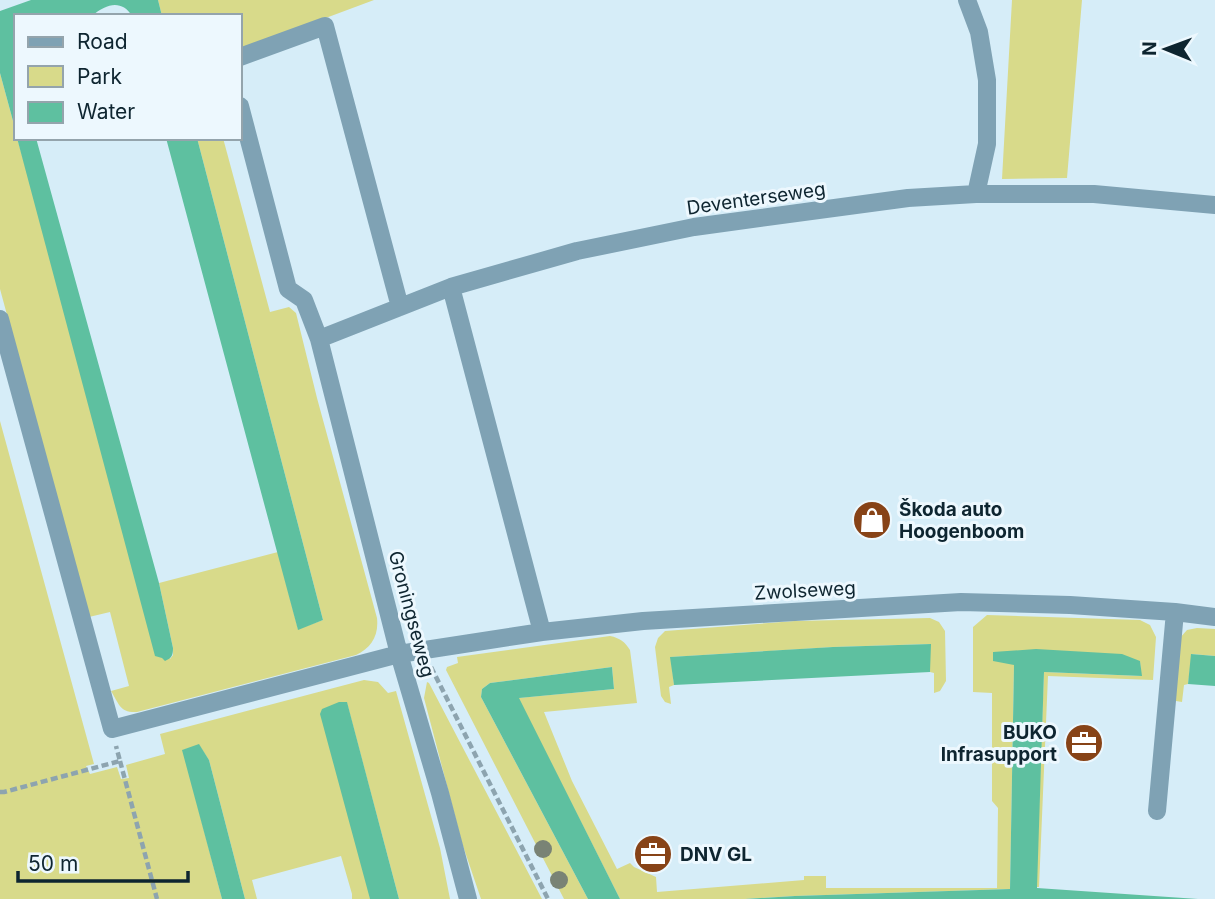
<svg xmlns="http://www.w3.org/2000/svg" width="1215" height="899" font-family="Inter,sans-serif">
  <style>
    .green { fill: #d8da8a }
    .water { fill: #5ec0a0 }
    .lines { fill: none; stroke-linecap: round; stroke-linejoin: round }
    .path { stroke: #8da4af; stroke-width: 4.5; stroke-dasharray: 7 3.5; stroke-linecap: butt }
    .minor { stroke: #7fa2b4; stroke-width: 18 }
    .tree { fill: #798375 }
    .labels { text-anchor: middle; stroke-width: 6; stroke-linejoin: round; paint-order: stroke }
    .street-label { font-size: 19px; fill: #0e2530; stroke: #edf8fe }
    .poi-label { font-size: 19px; font-weight: bold; fill: #0e2530; stroke: #edf8fe; text-anchor: start }
  </style>
  <rect width="100%" height="100%" fill="#d6edf8"/>
  <path class="green" d="M158 0H374L240 50V16H162Z
    M1012 0H1082L1067 178 1002 179Z
    M0 73 16 132V138H17L170 659 173 655V648L159 583 278 552 298 629 323 620 197 138H223L270 312 289 307 296 313 317 398 377 618C379 636 371 648 356 655L137 712C120 713 119 704 111 691L129 686 110 612 89 617 0 289Z
    M0 421 94 764 86 766 90 774 117 767 121 779 129 778 126 765 165 754 160 734 364 680 378 682 388 693 396 691 440 848 450 899H399L347 703 370 899H352V894L341 856 252 880 257 899H245L209 760 199 745 183 750 222 899H0Z
    M987 615 1140 620 1150 625 1156 637 1153 680 1048 676 1039 887H1036L1044 672 1141 676 1140 661 1014 665 1010 889 795 896 745 899H620L518 698 614 689 612 667 490 683 482 689 481 697 588 899H564L446 670 447 667 458 663 457 657 610 636C620 638 625 642 630 650L637 703 544 712 572 781 617 869 630 863 634 867 656 877 657 892 804 880V876H826V888H997L998 808 992 801V693L973 692V627Z
    M930 618 939 622 945 631 946 681 940 691 934 693V673L930 672V644L833 647 671 657 674 685 669 687 671 704 665 702 661 696 655 647 658 638 665 631 795 621Z
    M1197 628 1215 629V656L1192 654 1188 684 1184 685 1182 702 1176 701 1171 694 1179 639 1187 630Z
    M427 682 429 683 542 899H481L462 843 424 698Z"/>
  <path class="water" d="M31 0H158L162 16H132C122 0 107 3 92 16H16V132L0 73V11Z
    M17 138H36L159 583 173 648C173 655 172 658 165 661L162 658 155 656Z
    M166 138H197L323 620 298 630Z
    M931 644 930 672 674 685 670 657 833 647Z
    M1036 649 1122 654 1140 661 1142 676 1044 672 1037 888 1198 899H745L795 896 1010 889 1014 665 993 661V652Z
    M1191 654 1215 656V686L1188 684Z
    M612 667 614 689 519 698 620 899H588L481 697 482 689 490 683Z
    M339 702H347L399 899H370L320 714 322 709Z
    M199 744 209 760 245 899H222L182 750Z"/>
  <g class="lines">
    <path class="path" d="M431 667 548 899
      M120 761 157 899
      M0 792H4L120 761 116 746"/>
    <path class="minor" d="M967 0 979 32 987 80V144L976 194
      M240 57 325 26 400 307
      M240 106 288 289 304 300 319 339 399 654 440 793 468 899
      M451 287 542 632
      M0 319 112 729 399 654 542 632 643 621 961 602 1070 605 1175 612 1215 617
      M319 339 451 287 577 251 694 227 908 198 976 194H1094L1215 205
      M1157 811 1175 612"/>
  </g>
  <g class="tree">
    <circle cx="543" cy="849" r="9"/>
    <circle cx="559" cy="880" r="9"/>
  </g>
  <defs>
    <symbol id="shop-disc" viewBox="-11 -11 22 22"><circle r="9.5" fill="#874317" stroke="#edf8fe"/><path d="M-5-2.5h2.3a2.7 3.5 0 0 1 5.4 0H5L5.5 6h-11ZM-1.5-2.5h3a1.5 2.3 0 0 0-3 0Z" fill="#fff"/></symbol>
    <symbol id="office-disc" viewBox="-11 -11 22 22"><circle r="9.5" fill="#874317" stroke="#edf8fe"/><path d="M-6-3h4V-5.5h4V-3h4V5H-6ZM-1-4.5V-3h2v-1.5ZM-6 0V1H6V0Z" fill="#fff"/></symbol>
  </defs>
  <g fill-rule="evenodd">
    <use href="#shop-disc" x="850" y="498" width="44" height="44"/>
    <use href="#office-disc" x="1062" y="721" width="44" height="44"/>
    <use href="#office-disc" x="631" y="832" width="44" height="44"/>
  </g>
  <g class="labels">
    <g class="street-label">
      <text transform="translate(756 198) rotate(-8)" y="7">Deventerseweg</text>
      <text transform="translate(805 590) rotate(-3)" y="7">Zwolseweg</text>
      <text transform="translate(412 614) rotate(75)" y="7">Groningseweg</text>
    </g>
    <g class="poi-label">
      <text x="899" y="516">Škoda auto<tspan x="899" dy="22">Hoogenboom</tspan></text>
      <text x="1057" y="739" text-anchor="end">BUKO<tspan x="1057" dy="22">Infrasupport</tspan></text>
      <text x="680" y="861">DNV GL</text>
    </g>
  </g>
  <rect x="14" y="14" width="228" height="126" fill="#edf8fe" stroke="#94a4ac" stroke-width="2"/>
  <rect x="28" y="37" width="35" height="10" fill="#7fa2b4" stroke="#94a4ac" stroke-width="2"/>
  <text x="77" y="49" font-size="21" fill="#0e2530">Road</text>
  <rect x="28" y="66" width="35" height="21" fill="#d8da8a" stroke="#94a4ac" stroke-width="2"/>
  <text x="77" y="84" font-size="21" fill="#0e2530">Park</text>
  <rect x="28" y="102" width="35" height="21" fill="#5ec0a0" stroke="#94a4ac" stroke-width="2"/>
  <text x="77" y="119" font-size="21" fill="#0e2530">Water</text>
  <g transform="translate(1166 49) rotate(271)" stroke="#edf8fe" stroke-width="5" paint-order="stroke">
  <path d="M0-5L12 26L0 18L-12 26Z" fill="#0e2530"/>
  <text y="-10" font-size="19" font-weight="bold" text-anchor="middle" fill="#0e2530">N</text>
  </g>
  <path d="M18 871v10h170v-10" fill="none" stroke="#0e2530" stroke-width="3.5"/>
  <text x="28" y="871" font-size="21" fill="#0e2530" stroke="#edf8fe" stroke-width="5" paint-order="stroke">50 m</text>
</svg>
